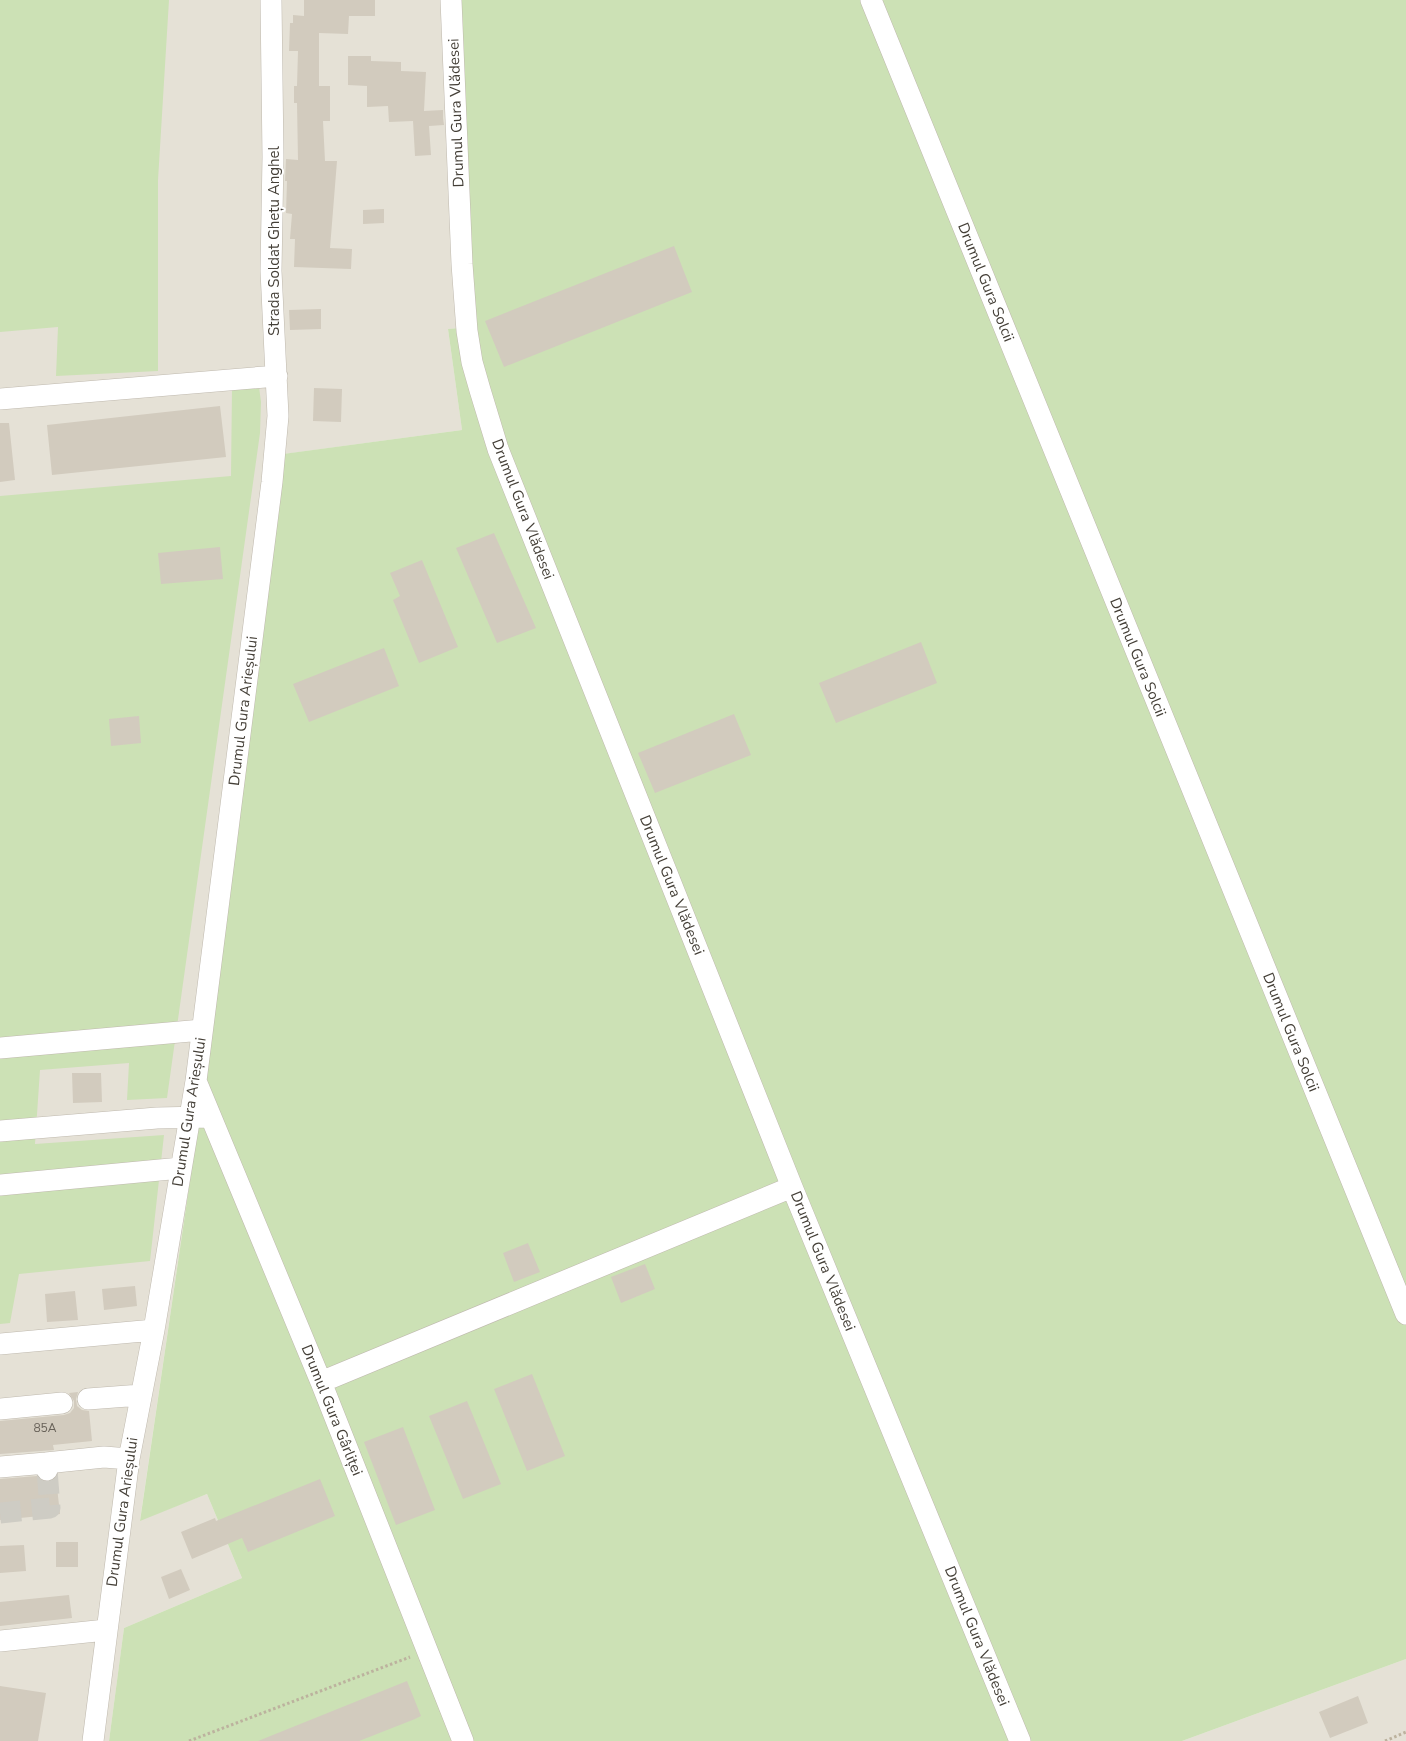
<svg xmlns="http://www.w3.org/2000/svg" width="1406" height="1741" font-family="'Nunito Sans',sans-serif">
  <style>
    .residential { fill: #e5e1d6 }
    .green { fill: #cce1b5 }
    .building { fill: #d2cbbe }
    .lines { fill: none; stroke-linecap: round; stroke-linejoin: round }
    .minor-tunnel { stroke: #ceccc4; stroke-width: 21; stroke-dasharray: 21 11; stroke-linecap: butt }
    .minor-casing { stroke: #bfb9ae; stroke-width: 22 }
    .path { stroke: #bcb29e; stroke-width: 3; stroke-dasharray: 2.5 2.5; stroke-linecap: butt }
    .minor { stroke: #fff; stroke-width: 21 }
    .labels { text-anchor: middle; stroke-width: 4; stroke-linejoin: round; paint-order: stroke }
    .number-label { font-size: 12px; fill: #686259 }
    .street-label { font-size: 15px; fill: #443f37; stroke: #fff }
  </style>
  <rect width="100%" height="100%" fill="#f1efe7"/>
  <path class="residential" d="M0 0H458L460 328 448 329 462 430 284 454 204 1085 140 1520 207 1494 242 1578 124 1628 109 1741H0Z
    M1406 1659V1741H1182Z"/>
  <path class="green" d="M0 0H169L158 180V371L56 376 58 327 0 332Z
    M458 0H1406V1659L1182 1741H109L124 1628 242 1578 207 1494 140 1521 204 1085 283 454 462 430 448 329 459 328Z
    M259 387 261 402 260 433 167 1098 127 1100 129 1063 40 1070 35 1144 164 1135 150 1261 19 1274 10 1323 0 1324V496L231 476 232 388Z"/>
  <path class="building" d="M304 0H375V16H349L348 34 319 33V86H330V121H323L325 161H337L330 248 352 249 351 269 294 267 295 239H290L292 214 286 213 287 181H285L286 159 298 160 297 103H294V86H297L298 51H289L290 23H293V15L304 16Z
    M348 56H371V61L401 62V71L426 72 424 111 443 110V118L444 125 429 126 431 155 415 156 413 121 389 122 388 106 367 107V86L348 85Z
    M384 209V223L363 224V210Z
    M674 246 692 292 504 367 485 321Z
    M321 309V329L290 330 289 310Z
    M314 388 342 389 341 422 313 421Z
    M220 406 226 457 52 475 47 425Z
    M0 423H9L15 480 0 482Z
    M494 533 536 628 497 643 456 548Z
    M220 547 223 579 161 584 158 553Z
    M422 560 458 647 419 663 393 600 400 596 390 573Z
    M921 642 937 683 836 723 819 683Z
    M384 648 399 686 309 722 293 684Z
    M734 714 751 755 655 793 638 753Z
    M139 716 141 743 111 746 109 719Z
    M72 1073H101L102 1102 73 1103Z
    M528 1243 540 1272 514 1282 503 1253Z
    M645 1264 655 1289 621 1303 611 1277Z
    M135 1286 137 1306 104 1310 102 1289Z
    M75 1291 78 1320 47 1322 45 1294Z
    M532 1374 565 1456 527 1471 494 1389Z
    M78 1392 76 1399 77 1406 82 1410 89 1411 92 1441 53 1445 54 1450 0 1454V1421L64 1415 70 1413 74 1408V1401L69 1393Z
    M467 1401 501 1484 463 1499 429 1416Z
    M403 1427 435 1510 396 1525 364 1442Z
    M37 1476 42 1481 48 1482 56 1478 60 1514 0 1520V1479Z
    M320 1479 335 1516 248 1552 242 1538 192 1559 181 1532 215 1518 216 1521Z
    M56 1542H78V1567H56Z
    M24 1545 26 1571 0 1573V1546Z
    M181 1569 190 1590 169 1599 161 1577Z
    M69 1595 72 1618 0 1626V1602Z
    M407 1681 421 1716 415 1719 359 1741H258Z
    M0 1686 46 1693 38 1741H0Z
    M1358 1696 1368 1723 1330 1738 1319 1712Z"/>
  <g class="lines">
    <path class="minor-tunnel" d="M0 1513 50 1508 47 1470"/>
    <defs>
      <path id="minor" d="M451 0 462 264 467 331 472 362 480 390 498 449 792 1187 1020 1741
        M871 0 1406 1314
        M0 399 277 376
        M0 1048 202 1030
        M196 1081 321 1382 463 1741
        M0 1131 157 1118 204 1117
        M0 1185 181 1168
        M0 1344 154 1330
        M321 1382 792 1187
        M88 1399 141 1395
        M0 1409 62 1403
        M46 1463 104 1457 129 1459
        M0 1467 46 1463 47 1470
        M0 1641 106 1630
        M93 1741 129 1459 154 1330 196 1081 272 482 278 416 271 271 273 157 271 0"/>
    </defs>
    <use href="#minor" class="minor-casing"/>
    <path class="path" d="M189 1741 410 1657
      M1385 1741 1406 1732"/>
    <use href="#minor" class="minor"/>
  </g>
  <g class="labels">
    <g class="number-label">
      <text x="45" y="1432">85A</text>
    </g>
    <g class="street-label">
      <text transform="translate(456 113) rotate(-92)" y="5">Drumul Gura Vlădesei</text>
      <text transform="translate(274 241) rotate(-90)" y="5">Strada Soldat Ghețu Anghel</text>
      <text transform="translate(986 282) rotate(68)" y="5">Drumul Gura Solcii</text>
      <text transform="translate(523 509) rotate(69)" y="5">Drumul Gura Vlădesei</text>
      <text transform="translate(1138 657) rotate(68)" y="5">Drumul Gura Solcii</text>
      <text transform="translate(243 711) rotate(-83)" y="5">Drumul Gura Arieșului</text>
      <text transform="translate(672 885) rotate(68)" y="5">Drumul Gura Vlădesei</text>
      <text transform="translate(1291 1032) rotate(68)" y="5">Drumul Gura Solcii</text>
      <text transform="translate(189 1112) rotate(-81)" y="5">Drumul Gura Arieșului</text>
      <text transform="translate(823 1261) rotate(68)" y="5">Drumul Gura Vlădesei</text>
      <text transform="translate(332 1410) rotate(68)" y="5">Drumul Gura Gârliței</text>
      <text transform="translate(122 1512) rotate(-82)" y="5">Drumul Gura Arieșului</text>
      <text transform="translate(977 1636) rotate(68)" y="5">Drumul Gura Vlădesei</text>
    </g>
  </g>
</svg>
